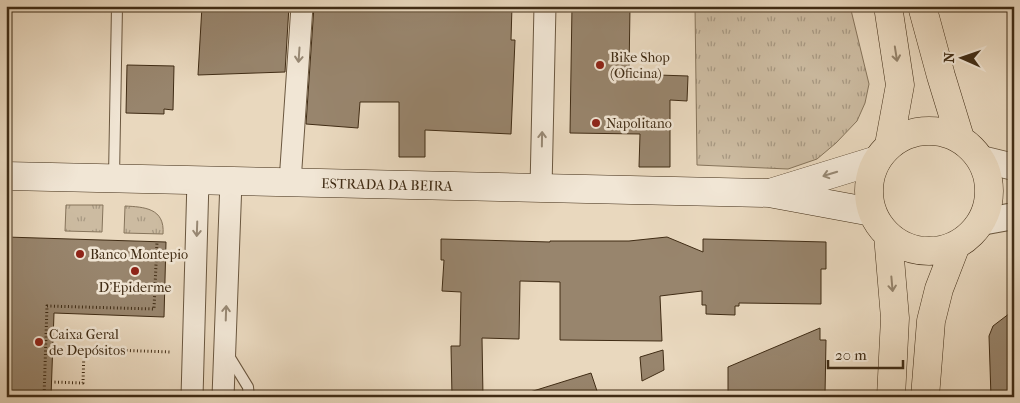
<svg xmlns="http://www.w3.org/2000/svg" width="1020" height="403" font-family="'IM FELL French Canon',serif">
  <style>
    .grass { fill: url(#grass-tufts); stroke: #86745b }
    .building { fill: #98856d; stroke: #402c15 }
    .lines { fill: none; stroke-linecap: round; stroke-linejoin: round }
    .service-casing { stroke: #6a573f; stroke-width: 12 }
    .minor-casing { stroke: #6a573f; stroke-width: 23 }
    .tertiary-casing { stroke: #6a573f; stroke-width: 28 }
    .secondary-casing { stroke: #402c15; stroke-width: 29 }
    .primary-casing { stroke: #402c15; stroke-width: 29 }
    .path { stroke: #402c15; stroke-width: 3; stroke-dasharray: 1 2.5; stroke-linecap: butt }
    .service { stroke: #f1e6d5; stroke-width: 10 }
    .minor { stroke: #f1e6d5; stroke-width: 21 }
    .tertiary { stroke: #f1e6d5; stroke-width: 26 }
    .secondary { stroke: #f1e6d5; stroke-width: 28 }
    .primary { stroke: #e9d8be; stroke-width: 28 }
    .oneway { stroke: #94826a }
    .oneway2 { stroke: #988975 }
    .poi-dot { fill: #8f2418; stroke: #f1e6d5; stroke-width: 2 }
    .labels { text-anchor: middle; stroke-width: 5; stroke-linejoin: round; paint-order: stroke }
    .poi-label { font-size: 14px; fill: #402c15; stroke: #f1e6d5; text-anchor: start }
    .street-label { font-size: 14px; fill: #402c15; stroke: #f1e6d5 }
  </style>
  <defs>
    <pattern id="grass-tufts" width="24" height="20" patternUnits="userSpaceOnUse" patternTransform="scale(1.25)"><rect width="24" height="20" fill="#ccbba1"/><path d="M3 7l-1-3M5 7V3M7 7l1-3M15 17l-1-3M17 17v-4M19 17l1-3" fill="none" stroke="#a79882"/></pattern>
  </defs>
  <rect width="100%" height="100%" fill="#e9d8be"/>
  <filter id="stains"><feTurbulence type="fractalNoise" baseFrequency=".004" numOctaves="4"/><feColorMatrix values="0 0 0 0 .2 0 0 0 0 .09 0 0 0 0 .02 0 0 0 .5 -.17"/></filter>
  <radialGradient id="worn" r=".72"><stop offset=".6" stop-color="#630" stop-opacity="0"/><stop offset="1" stop-color="#630" stop-opacity=".3"/></radialGradient>
  <path class="grass" d="M695 6H850L869 84 865 103 857 121 836 143 817 159 788 169 697 165Z
    M66 205H103L102 232 65 231Z
    M125 206C144 207 165 208 163 234L124 233Z"/>
  <path class="building" d="M202 6H289L285 72 198 75Z
    M314 6H512L511 40H515L511 134 425 130V157H399V102H360L358 128 306 124Z
    M572 6H630L629 74 688 76 687 101 670 100V167H639L640 134 570 133Z
    M127 65 174 66 173 110 164 109V114L126 113Z
    M6 237 166 242 164 317 54 313 51 397H6Z
    M667 237 703 252V239L826 242V269H821V304L739 303V306H735V315L706 314V305H702V291L660 296 662 341 560 340V282L520 281 519 339 482 338 483 397H452L451 346H460L461 292 442 291 444 260H441V239L550 242V241H629Z
    M1014 310V397H991L989 336 993 326Z
    M820 328V340H826L825 395 728 394V367Z
    M663 350 664 370 642 381 640 357Z
    M591 373 599 397H530V392Z"/>
  <g class="lines">
    <defs>
      <path id="service" d="M114 177 117 6
        M229 356 248 387 249 397"/>
      <path id="minor" d="M290 182 302 6
        M541 188 545 6
        M192 397 198 180
        M223 397 231 181"/>
      <path id="tertiary" d="M981 159 1014 167
        M981 222 1014 216"/>
      <g id="secondary">
        <path id="s1" d="M6 176 769 193 872 212"/>
        <path d="M773 192 877 160"/>
      </g>
      <path id="primary" d="M888 6 900 85 889 145
        M922 6 941 76 960 138
        M869 191a60 60 0 1 1 120 0a60 60 0 1 1-120 0Z
        M888 235 895 318 891 397
        M925 397 931 321 939 289 956 245"/>
    </defs>
    <use href="#service" class="service-casing"/>
    <use href="#minor" class="minor-casing"/>
    <use href="#tertiary" class="tertiary-casing"/>
    <use href="#secondary" class="secondary-casing"/>
    <use href="#primary" class="primary-casing"/>
    <path class="path" d="M51 382 83 383 84 349 170 352
      M44 397 47 306 154 309 157 242"/>
    <use href="#service" class="service"/>
    <use href="#minor" class="minor"/>
    <use href="#tertiary" class="tertiary"/>
    <use href="#secondary" class="secondary"/>
    <use href="#primary" class="primary"/>
  </g>
  <defs><path id="oneway-shaft" d="M-6 0H5M1.5-3L5.5 0L1.5 3" fill="none" stroke-width="1.6" stroke-linecap="round" stroke-linejoin="round" transform="scale(1.25)"/></defs>
  <g class="oneway">
    <use href="#oneway-shaft" transform="translate(896 54) rotate(81)"/>
    <use href="#oneway-shaft" transform="translate(892 284) rotate(85)"/>
  </g>
  <g class="oneway2">
    <use href="#oneway-shaft" transform="translate(299 55) rotate(94)"/>
    <use href="#oneway-shaft" transform="translate(542 139) rotate(-89)"/>
    <use href="#oneway-shaft" transform="translate(830 174) rotate(163)"/>
    <use href="#oneway-shaft" transform="translate(197 229) rotate(92)"/>
    <use href="#oneway-shaft" transform="translate(226 313) rotate(-88)"/>
  </g>
  <g class="poi-dot">
    <circle cx="600" cy="65" r="5"/>
    <circle cx="596" cy="123" r="5"/>
    <circle cx="80" cy="254" r="5"/>
    <circle cx="135" cy="271" r="5"/>
    <circle cx="39" cy="342" r="5"/>
  </g>
  <g class="labels">
    <g class="poi-label">
      <text x="610" y="62">Bike Shop<tspan x="610" dy="16">(Oficina)</tspan></text>
      <text x="606" y="128">Napolitano</text>
      <text x="90" y="259">Banco Montepio</text>
      <text x="135" y="292" text-anchor="middle">D'Epiderme</text>
      <text x="49" y="339">Caixa Geral<tspan x="49" dy="16">de Depósitos</tspan></text>
    </g>
    <g class="street-label">
      <text dy="5" stroke="none"><textPath href="#s1" startOffset="381">ESTRADA DA BEIRA</textPath></text>
    </g>
  </g>
  <rect width="1020" height="403" fill="none" stroke="#e9d8be" stroke-width="25"/>
  <rect x="8" y="8" width="1005" height="388" fill="none" stroke="#402c15" stroke-width="2.5"/>
  <rect x="12" y="12" width="995" height="378" fill="none" stroke="#402c15"/>
  <g transform="translate(962 58) rotate(272)" stroke="#f1e6d5" stroke-width="4" paint-order="stroke">
  <path d="M0-4L9 19L0 12L-9 19Z" fill="#402c15"/>
  <text y="-8" font-size="14" font-weight="bold" text-anchor="middle" fill="#402c15">N</text>
  </g>
  <path d="M828 360v8h75v-8" fill="none" stroke="#402c15" stroke-width="2.5"/>
  <text x="835" y="360" font-size="15" fill="#402c15" stroke="#f1e6d5" stroke-width="4" paint-order="stroke">20 m</text>
  <rect width="100%" height="100%" filter="url(#stains)"/>
  <rect width="100%" height="100%" fill="url(#worn)"/>
</svg>
